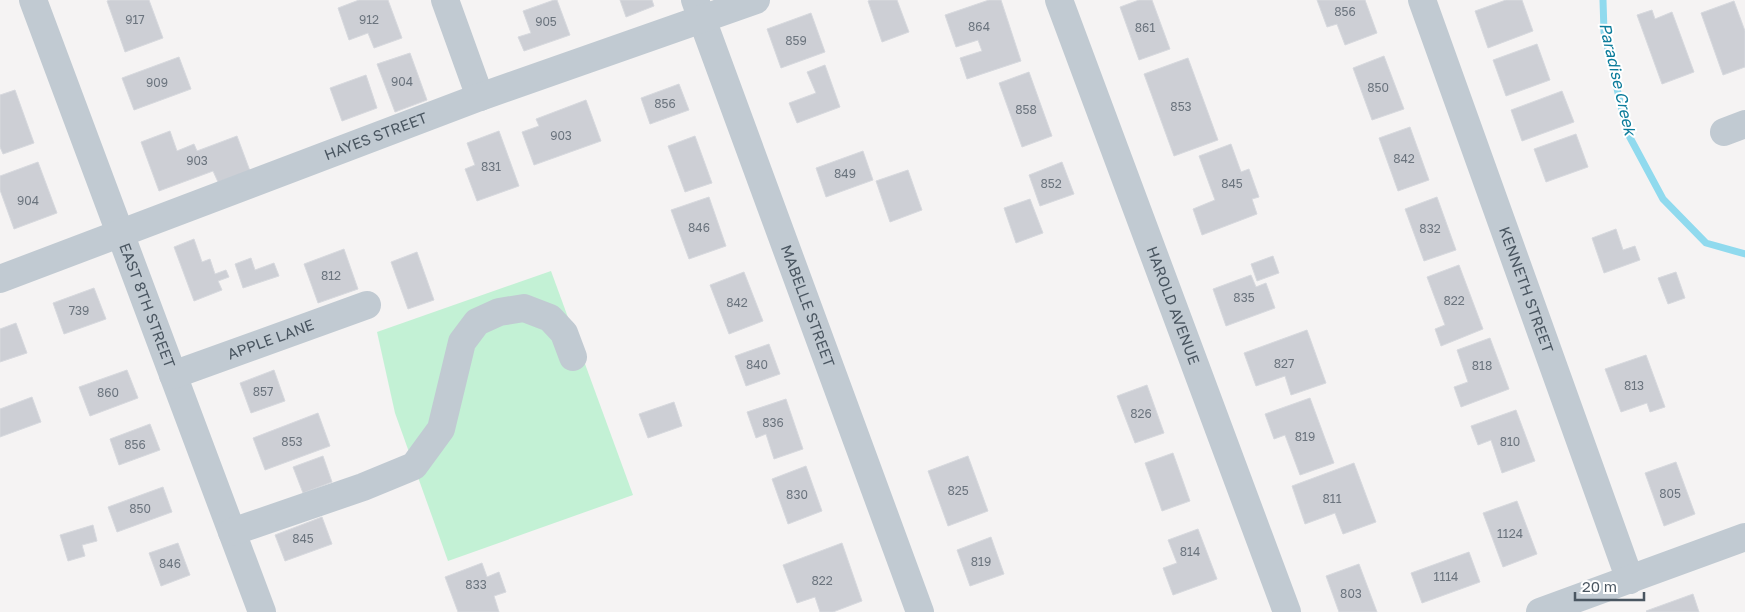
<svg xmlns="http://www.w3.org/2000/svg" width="1745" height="612" font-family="'Golos Text',sans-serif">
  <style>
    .green { fill: #c3f1d5 }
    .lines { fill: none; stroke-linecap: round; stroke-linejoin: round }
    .stream { stroke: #90daee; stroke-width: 7 }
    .building { fill: #cdcfd5; stroke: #d7d9de }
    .minor { stroke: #c1cad2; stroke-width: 28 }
    .labels { text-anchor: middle; stroke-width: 4; stroke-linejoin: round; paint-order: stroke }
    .number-label { font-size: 12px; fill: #6b747e }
    .street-label { font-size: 15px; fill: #4a5661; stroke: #fff }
    .water-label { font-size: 16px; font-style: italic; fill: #0c7c9b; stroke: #fff }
  </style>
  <rect width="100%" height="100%" fill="#f5f3f3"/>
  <path class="green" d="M551 271 633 495 448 561 395 413 377 332Z"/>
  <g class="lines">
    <path class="stream" d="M1603 0 1604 32 1627 132 1663 199 1706 243 1745 254"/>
  </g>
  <path class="building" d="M110 0H149L163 38 125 52 107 1Z
    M359 0H388L402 38 374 48 368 33 349 40 338 8Z
    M554 0H557L570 35 524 51 518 37 531 33 523 11Z
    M620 0H652L654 6 626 17Z
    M871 0H897L909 32 882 42 868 1Z
    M989 0H1001L1021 61 967 79 960 58 982 51 978 40 956 47 945 15Z
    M1139 0H1152L1170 49 1139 60 1120 7Z
    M1317 0H1365L1377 33 1345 45 1337 24 1327 27Z
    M1506 0H1522L1533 31 1488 48 1475 11Z
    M1734 1 1745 31V67L1723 75 1701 13Z
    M1652 10 1655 19 1672 12 1694 72 1662 84 1637 15Z
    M811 13 825 52 781 68 767 29Z
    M1537 44 1550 80 1506 96 1493 60Z
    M410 53 427 100 395 112 377 64Z
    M1384 56 1404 109 1372 120 1353 68Z
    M179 57 191 89 134 110 122 78Z
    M1188 58 1218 140 1174 156 1144 74Z
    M825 65 840 107 797 123 789 103 816 93 807 72Z
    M1029 72 1052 136 1022 147 999 83Z
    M366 75 377 108 342 121 330 88Z
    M679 84 689 110 650 124 641 98Z
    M15 90 34 143 3 154 0 147V95Z
    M1562 91 1574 122 1522 141 1511 110Z
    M586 100 601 141 534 165 522 132 539 126 536 119Z
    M1410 127 1429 180 1398 191 1379 138Z
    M170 131 177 151 194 144 197 151 237 136 250 171 218 182 213 171 159 191 141 142Z
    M499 131 519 186 477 201 465 169 475 165 467 143Z
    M1576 134 1588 167 1546 182 1534 149Z
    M695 136 712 183 685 192 668 146Z
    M1231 144 1241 172 1249 169 1259 197 1252 199 1257 214 1202 235 1193 209 1215 200 1199 156Z
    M863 151 873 180 826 197 816 168Z
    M38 162 57 213 14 229 0 190V176Z
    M1062 162 1074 194 1040 206 1029 175Z
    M908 170 922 210 890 222 876 181Z
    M709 197 726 246 689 259 671 210Z
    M1437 197 1456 250 1424 261 1405 209Z
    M1030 199 1043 233 1016 243 1004 208Z
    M1616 229 1623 250 1635 246 1640 260 1604 273 1592 238Z
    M194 239 202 262 210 259 215 274 226 270 229 277 218 281 222 290 194 301 174 247Z
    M344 249 358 289 318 303 304 264Z
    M417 252 434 300 408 309 391 262Z
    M1273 256 1279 273 1257 281 1251 264Z
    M251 258 255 270 274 263 279 276 243 288 235 264Z
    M1459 265 1483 329 1441 346 1435 329 1445 325 1427 277Z
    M744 272 763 321 729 334 710 285Z
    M1676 272 1685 298 1668 304 1658 278Z
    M1251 275 1256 287 1266 283 1275 308 1226 326 1213 289Z
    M94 288 106 319 64 334 53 303Z
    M16 323 27 353 0 362V329Z
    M1307 330 1326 383 1291 395 1285 376 1256 386 1244 353Z
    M1490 338 1509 389 1461 407 1454 387 1468 382 1457 350Z
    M769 344 780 374 746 386 735 356Z
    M1646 355 1665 407 1650 412 1647 403 1621 412 1605 369Z
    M127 370 138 398 90 416 79 387Z
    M274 370 285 401 251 413 240 383Z
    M1147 385 1164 433 1135 443 1117 396Z
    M32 397 41 422 0 437V409Z
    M1310 398 1334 463 1300 475 1285 435 1274 439 1265 414Z
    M786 399 803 449 774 459 766 434 756 438 747 412Z
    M674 402 682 426 648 438 639 414Z
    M1516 410 1535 461 1502 473 1491 440 1478 445 1471 426Z
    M318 413 330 446 265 470 253 438Z
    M150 424 160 450 119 465 110 439Z
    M1173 453 1190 501 1162 511 1145 463Z
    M323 456 332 482 303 493 293 467Z
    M968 456 988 511 948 526 928 471Z
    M1676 462 1695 514 1664 526 1645 473Z
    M1354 463 1376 522 1343 534 1335 513 1305 524 1292 486Z
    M806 466 822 511 788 524 772 479Z
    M163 487 172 512 117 532 108 507Z
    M1517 501 1537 554 1503 567 1483 513Z
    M322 517 332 544 285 561 275 535Z
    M93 525 97 541 82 545 85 556 68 561 60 535Z
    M1198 529 1217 579 1173 595 1163 568 1177 563 1168 540Z
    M991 537 1004 574 970 586 957 550Z
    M178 543 190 575 161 586 149 553Z
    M842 543 862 601 833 612H820L815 597 797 603 783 565Z
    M1469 552 1480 582 1422 603 1411 573Z
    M482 563 487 577 499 572 506 592 494 596 499 612H458L445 577Z
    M1359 564 1377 612H1339L1326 576Z
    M1693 594 1699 612H1647L1646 611Z"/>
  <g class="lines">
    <g class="minor">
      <path id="s1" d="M33 0C108 204 186 408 262 612"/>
      <path d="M445 0 480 97"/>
      <path id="s2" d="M695 0 920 612"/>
      <path id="s3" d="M1059 0 1287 612"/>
      <path id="s4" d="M1422 0 1630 580"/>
      <path d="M1724 132 1745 124"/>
      <path id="s5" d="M0 279 480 97 756 0"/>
      <path id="s6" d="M173 375 367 305"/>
      <path d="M232 532 363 487 414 466 441 429 462 342 477 322 499 312 524 308 550 318 564 333 573 357"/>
      <path d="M1540 612 1745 537"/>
    </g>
  </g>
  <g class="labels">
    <g class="number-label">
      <text x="1345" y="16">856</text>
      <text x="135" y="24">917</text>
      <text x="369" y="24">912</text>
      <text x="546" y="26">905</text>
      <text x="979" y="31">864</text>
      <text x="1145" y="32">861</text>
      <text x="796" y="45">859</text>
      <text x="402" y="86">904</text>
      <text x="157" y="87">909</text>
      <text x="1378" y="92">850</text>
      <text x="665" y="108">856</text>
      <text x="1181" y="111">853</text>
      <text x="1026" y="114">858</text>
      <text x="561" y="140">903</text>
      <text x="1404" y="163">842</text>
      <text x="197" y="165">903</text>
      <text x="491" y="171">831</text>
      <text x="845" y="178">849</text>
      <text x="1051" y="188">852</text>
      <text x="1232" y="188">845</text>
      <text x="28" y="205">904</text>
      <text x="699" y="232">846</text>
      <text x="1430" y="233">832</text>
      <text x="331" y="280">812</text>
      <text x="1244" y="302">835</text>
      <text x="1454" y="305">822</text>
      <text x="737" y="307">842</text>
      <text x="79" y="315">739</text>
      <text x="1284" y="368">827</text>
      <text x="757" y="369">840</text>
      <text x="1482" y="370">818</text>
      <text x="1634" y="390">813</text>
      <text x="263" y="396">857</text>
      <text x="108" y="397">860</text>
      <text x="1141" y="418">826</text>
      <text x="773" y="427">836</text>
      <text x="1305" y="441">819</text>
      <text x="292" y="446">853</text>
      <text x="1510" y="446">810</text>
      <text x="135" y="449">856</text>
      <text x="958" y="495">825</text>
      <text x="1670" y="498">805</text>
      <text x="797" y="499">830</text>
      <text x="1332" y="503">811</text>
      <text x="140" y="513">850</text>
      <text x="1510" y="538">1124</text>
      <text x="303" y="543">845</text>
      <text x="1190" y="556">814</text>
      <text x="981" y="566">819</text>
      <text x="170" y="568">846</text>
      <text x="1446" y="581">1114</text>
      <text x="822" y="585">822</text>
      <text x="476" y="589">833</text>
      <text x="1351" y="598">803</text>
    </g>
    <g class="street-label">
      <text dy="5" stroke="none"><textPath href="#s5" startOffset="402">HAYES STREET</textPath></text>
      <text dy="5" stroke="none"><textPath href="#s4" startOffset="308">KENNETH STREET</textPath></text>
      <text dy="5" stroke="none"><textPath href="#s1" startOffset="326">EAST 8TH STREET</textPath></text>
      <text dy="5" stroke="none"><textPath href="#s2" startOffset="326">MABELLE STREET</textPath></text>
      <text dy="5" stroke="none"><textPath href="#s3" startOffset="326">HAROLD AVENUE</textPath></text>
      <text dy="5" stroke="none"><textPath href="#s6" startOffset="104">APPLE LANE</textPath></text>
    </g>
    <g class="water-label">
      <text transform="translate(1618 79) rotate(77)" y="6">Paradise Creek</text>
    </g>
  </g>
  <path d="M1575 592v8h69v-8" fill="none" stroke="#4a5661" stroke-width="2.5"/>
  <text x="1582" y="592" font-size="15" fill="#4a5661" stroke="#ffffff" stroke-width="4" paint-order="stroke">20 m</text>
</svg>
